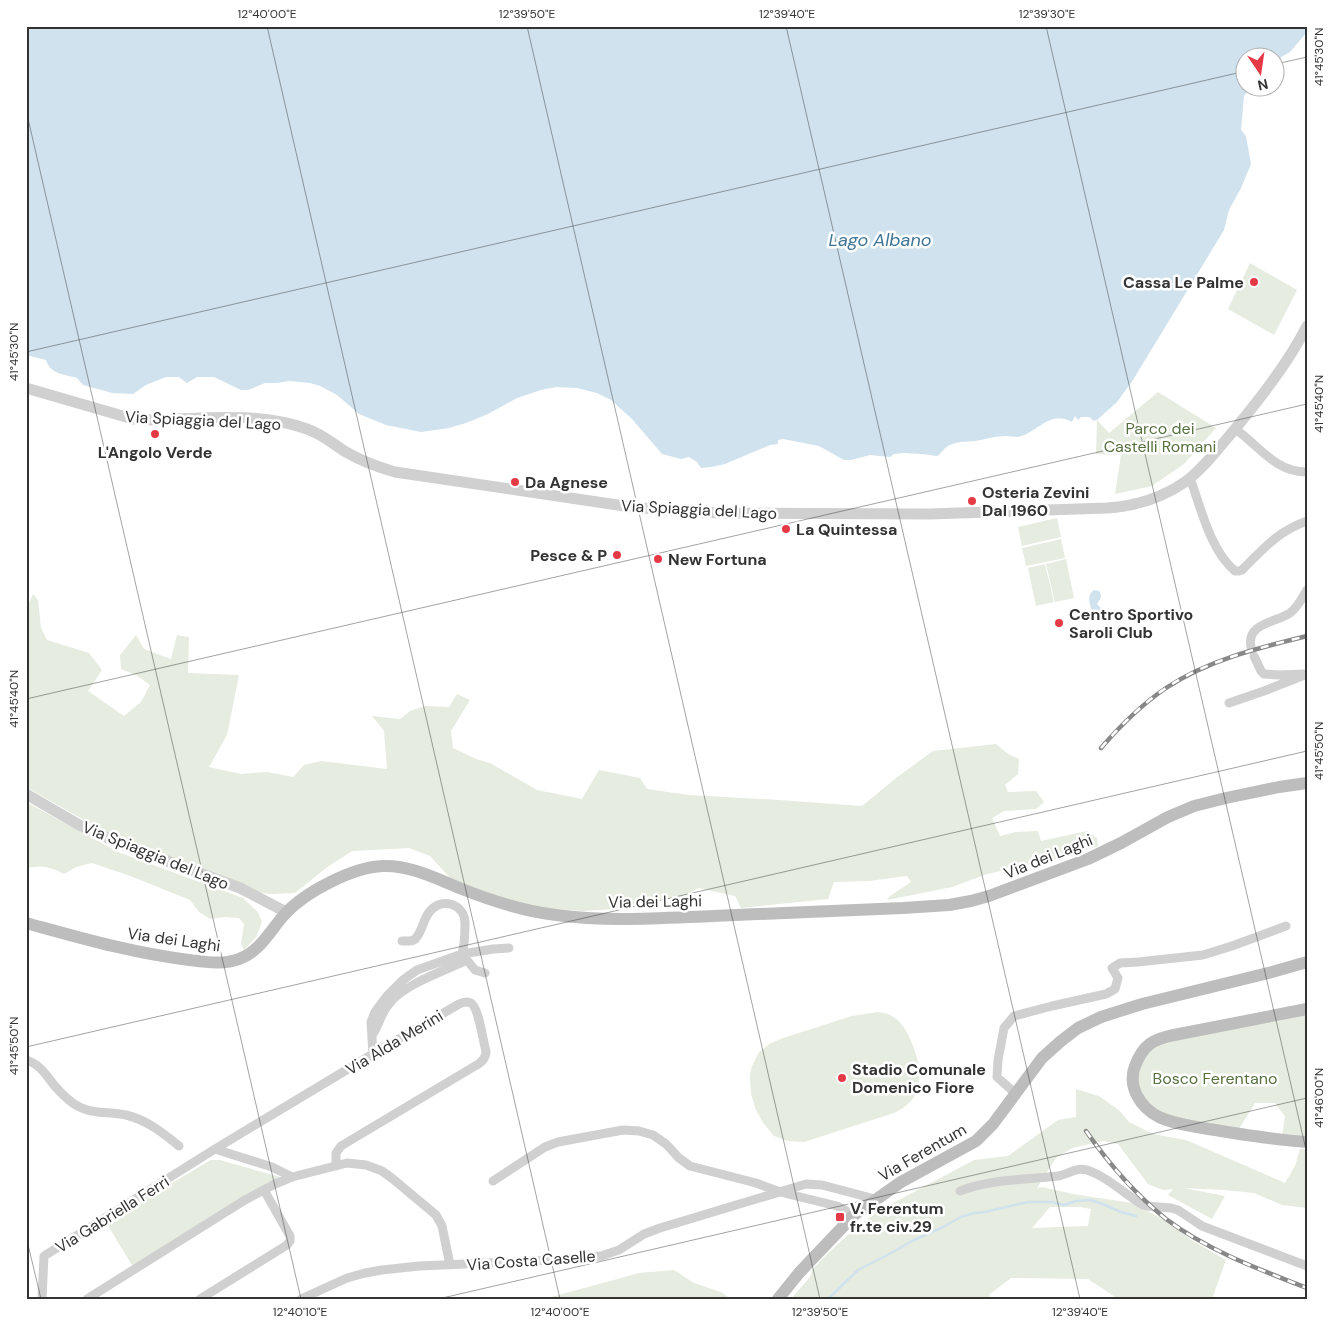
<svg xmlns="http://www.w3.org/2000/svg" width="1333" height="1325" font-family="'DM Sans',sans-serif">
  <style>
    .green { fill: #e6ecdf; fill-rule: evenodd }
    .water { fill: #cfe2ee }
    .lines { fill: none; stroke-linecap: round; stroke-linejoin: round }
    .stream { stroke: #cfe2ee; stroke-width: 2.5 }
    .minor { stroke: #d0d0d0; stroke-width: 9 }
    .tertiary { stroke: #d0d0d0; stroke-width: 11 }
    .secondary { stroke: #bdbdbd; stroke-width: 12 }
    .rail-casing { stroke: #888; stroke-width: 4.5 }
    .rail { stroke: #fff; stroke-width: 2.5; stroke-dasharray: 8; stroke-linecap: butt }
    .ticks { fill: none; stroke: #333; stroke-width: 1; stroke-opacity: 0.45 }
    .poi-dot { fill: #e63946; stroke: #fff; stroke-width: 2 }
    .labels { text-anchor: middle; stroke-width: 5; stroke-linejoin: round; paint-order: stroke }
    .poi-label { font-size: 16px; font-weight: bold; fill: #333; stroke: #fff; text-anchor: start }
    .street-label { font-size: 16px; fill: #333; stroke: #fff }
    .park-label { font-size: 16px; fill: #56703f; stroke: #fff }
    .water-label { font-size: 18px; font-style: italic; fill: #3f7597; stroke: #fff }
    .neatline { fill: none; stroke: #333; stroke-width: 2 }
    .ticks-label { font-size: 12px; text-anchor: middle; fill: #333 }
  </style>
  <rect width="100%" height="100%" fill="#fff"/>
  <path class="green" d="M1250 263 1297 290 1274 335 1228 309Z
    M1158 392 1216 428 1184 464 1152 486 1115 494 1121 455 1096 454 1097 420 1109 433Z
    M1057 518 1061 537 1022 546 1018 527Z
    M1061 539 1065 558 1026 566 1022 548Z
    M1066 559 1074 598 1055 602 1046 564Z
    M1045 564 1054 602 1036 606 1028 568Z
    M33 594 38 600 41 628 47 640 89 653 102 670 88 691 124 716 141 702 150 685 136 675 121 669 120 655 136 635 144 649 171 659 177 635 189 637 188 673 239 675 227 735 209 767 241 774 267 772 293 777 304 765 321 761 387 769 384 731 372 716 400 719 410 711 425 706 449 707 457 694 470 700 451 731 453 748 476 759 490 763 537 790 582 799 599 770 640 778 647 789 689 795 779 800 862 806 896 778 933 751 996 744 1008 754 1019 759 1018 774 1005 785 1008 792 1036 791 1044 802 1036 809 1004 811 992 818 1000 836 1016 832 1038 831 1041 841 1087 831 1097 838 1098 846 1050 861 987 874 952 887 887 900 890 896 911 882 907 876 869 881 834 882 828 899 741 908 735 896 698 888 684 897 643 902 615 909 582 911 540 908 500 897 452 880 430 856 409 848 352 851 326 868 295 893 270 894 250 891 124 843 26 787V605L29 603Z
    M26 802 118 852 243 898 258 912 262 922 256 937 244 950 241 944 244 924 239 918 225 917 210 919 199 912 190 900 133 877 92 863 76 867 64 874C50 867 41 864 26 869Z
    M878 1012C907 1014 913 1047 921 1070H919C921 1092 913 1104 894 1113L804 1142 787 1141 774 1136 764 1124 756 1110 751 1094 750 1075 752 1066 759 1052 771 1043 783 1038 852 1016Z
    M1307 1013V1136H1282L1285 1116 1275 1103H1255L1239 1129 1178 1120 1146 1104 1137 1085 1143 1055 1153 1044Z
    M1076 1089 1099 1096 1120 1111 1129 1122 1153 1134 1186 1140 1285 1183 1295 1166 1300 1149H1307V1208L1282 1205 1254 1193 1224 1190 1184 1188 1225 1196 1212 1219 1168 1195 1173 1189 1163 1190 1148 1184 1118 1144 1103 1141 1072 1148 1056 1158 1037 1188 1042 1187 1073 1194 1132 1203 1159 1217 1193 1241 1226 1260 1212 1299H1118L1088 1279 1011 1278 990 1294 989 1299H791L810 1277 812 1270 828 1253 858 1226 880 1210 974 1160 1008 1156 1058 1120 1076 1117ZM1050 1207H1080L1091 1209 1088 1226 1032 1228Z
    M211 1160H220L280 1177 133 1267 106 1222Z
    M674 1270 694 1283 721 1292 731 1299H544L639 1273Z"/>
  <path class="water" d="M26 26H1307V32L1290 52 1276 60V58H1246V88H1250L1244 96 1241 130 1246 136 1251 164 1241 188 1229 210 1224 230 1133 380 1117 402 1097 420 1094 421 1089 417H1081L1078 420 1075 416 1072 422C1050 409 1037 433 1018 437 1014 437 1010 436 1006 436 996 436 986 439 975 441 965 442 957 441 948 446 944 448 942 453 937 456L922 454 903 453 894 454 890 457 870 455 851 460H844L819 446 783 439 778 440V444L770 445 725 464 711 467 701 468 697 462 689 457 681 459 662 454 632 419 611 400 597 393 577 388 556 387 541 390 517 398 488 414 466 423 449 428 421 432 386 425 359 414 337 395 320 386 310 383 289 381 277 383H265L248 390H241L214 377H197L187 383 179 377H166L146 385 133 394 112 393 83 385 77 378C64 374 51 375 46 360L26 355Z
    M1094 590 1099 591C1103 596 1100 599 1097 604L1100 607 1101 610 1096 613 1092 612C1090 604 1086 595 1094 590Z"/>
  <g class="lines">
    <path class="stream" d="M828 1299 858 1270 893 1252 912 1241 943 1227 961 1217 974 1213 985 1212 1028 1202H1052L1064 1205 1076 1201 1091 1200 1105 1205 1121 1212 1136 1216"/>
    <path class="minor" d="M1235 429C1259 445 1274 472 1307 472
      M1190 478C1201 508 1210 550 1235 571H1239L1242 570C1263 549 1278 531 1307 521
      M1251 647C1246 623 1275 623 1290 613 1298 607 1302 598 1307 590
      M1254 656 1261 671 1264 674 1280 675 1303 674
      M1229 703 1264 691 1307 674
      M462 954 493 949 509 948
      M462 954 475 970 485 973
      M373 1034C379 1025 381 1013 389 1004 403 985 441 972 463 962
      M373 1054 371 1022 375 1012 387 996 403 980 417 970 462 954C465 944 465 934 465 923 465 905 444 897 431 910 423 918 423 930 416 938 413 942 407 941 402 941
      M26 1060C40 1064 46 1075 54 1085 60 1092 67 1099 74 1104 91 1115 108 1111 126 1115 147 1120 163 1133 179 1146
      M1015 1093 997 1077 998 1060 1004 1028 1014 1016 1052 1006 1106 994 1115 989 1118 978 1112 968 1120 963 1138 962 1203 955 1232 946 1286 926
      M336 1166V1153L341 1146 475 1066C481 1063 486 1059 486 1051 483 1042 479 1008 471 1003 467 1001 463 1002 459 1004L373 1054 215 1149 272 1167 292 1177 347 1163 366 1165 382 1171 393 1179 436 1215 442 1226 450 1265
      M493 1181 545 1147 558 1142 623 1130 639 1131 653 1135 666 1144 679 1158 690 1166 756 1183 780 1192 837 1206 854 1215
      M960 1191C991 1179 1025 1180 1058 1176 1069 1174 1076 1167 1087 1170 1108 1177 1124 1194 1143 1205L1147 1206 1171 1208 1178 1210 1202 1226 1307 1266
      M42 1299 44 1256 215 1149
      M87 1299 245 1200 275 1184 292 1177
      M200 1299 287 1245 290 1241V1236L264 1190
      M301 1299 347 1278 365 1273 382 1270 419 1266 533 1261 601 1256 619 1250 644 1234 660 1228 806 1184 822 1185 875 1199"/>
    <path class="tertiary" d="M26 388 133 419 148 420C200 419 257 411 307 429 322 434 333 444 346 452 361 461 378 467 395 472L631 507 678 511 720 513 930 514 1107 508C1136 506 1162 498 1185 482 1203 469 1216 451 1230 435 1258 401 1287 365 1307 326
      M26 794 81 826 101 835 124 845 240 888 286 912"/>
    <path class="secondary" d="M26 923C81 938 132 953 189 960 205 962 224 965 239 959 260 952 271 929 285 914 305 892 353 867 383 866 411 865 437 879 462 889 492 901 523 911 556 915 608 922 661 918 713 916 776 913 840 911 903 908L949 905 971 901 989 896 1088 859 1121 843 1168 817 1194 806 1226 798 1279 787 1307 783
      M1307 1009 1174 1035C1153 1039 1143 1045 1135 1066 1127 1087 1141 1108 1159 1117 1174 1124 1191 1126 1208 1129 1241 1134 1273 1140 1307 1142
      M778 1299 799 1273 854 1215 901 1182 976 1141 993 1124 1042 1058 1061 1041 1078 1028 1101 1017 1142 1004 1272 972 1307 962"/>
    <defs>
      <path id="rail" d="M1101 748C1120 726 1141 705 1166 688 1208 660 1258 648 1307 636
        M1086 1131C1109 1164 1135 1194 1166 1219 1207 1250 1258 1269 1307 1288"/>
    </defs>
    <use href="#rail" class="rail-casing"/>
    <use href="#rail" class="rail"/>
  </g>
  <path class="ticks" d="M267 26 560 1299M527 26 820 1299M786 26 1080 1299M1046 26 1307 1154M1306 26 1307 28M1276 64 1307 57M26 110 301 1299M26 352 1246 71M26 699 1307 404M26 1047 1307 751M26 1236 41 1299M438 1299 1307 1098"/>
  <g class="poi-dot">
    <circle cx="1254" cy="282" r="5"/>
    <circle cx="155" cy="434" r="5"/>
    <circle cx="515" cy="482" r="5"/>
    <circle cx="972" cy="501" r="5"/>
    <circle cx="786" cy="529" r="5"/>
    <circle cx="617" cy="555" r="5"/>
    <circle cx="658" cy="559" r="5"/>
    <circle cx="1059" cy="623" r="5"/>
    <circle cx="842" cy="1078" r="5"/>
    <rect x="835" y="1212" width="10" height="10" rx="2.5"/>
  </g>
  <g class="labels">
    <g class="poi-label">
      <text x="1244" y="288" text-anchor="end">Cassa Le Palme</text>
      <text x="155" y="458" text-anchor="middle">L'Angolo Verde</text>
      <text x="525" y="488">Da Agnese</text>
      <text x="982" y="498">Osteria Zevini<tspan x="982" dy="18">Dal 1960</tspan></text>
      <text x="796" y="535">La Quintessa</text>
      <text x="607" y="561" text-anchor="end">Pesce &amp; P</text>
      <text x="668" y="565">New Fortuna</text>
      <text x="1069" y="620">Centro Sportivo<tspan x="1069" dy="18">Saroli Club</tspan></text>
      <text x="852" y="1075">Stadio Comunale<tspan x="852" dy="18">Domenico Fiore</tspan></text>
      <text x="850" y="1214">V. Ferentum<tspan x="850" dy="18">fr.te civ.29</tspan></text>
    </g>
    <g class="street-label">
      <text transform="translate(203 420) rotate(3)" y="6">Via Spiaggia del Lago</text>
      <text transform="translate(699 509) rotate(3)" y="6">Via Spiaggia del Lago</text>
      <text transform="translate(156 855) rotate(22)" y="6">Via Spiaggia del Lago</text>
      <text transform="translate(1048 856) rotate(-22)" y="6">Via dei Laghi</text>
      <text transform="translate(655 901) rotate(-1)" y="6">Via dei Laghi</text>
      <text transform="translate(174 939) rotate(8)" y="6">Via dei Laghi</text>
      <text transform="translate(394 1042) rotate(-31)" y="6">Via Alda Merini</text>
      <text transform="translate(922 1152) rotate(-30)" y="6">Via Ferentum</text>
      <text transform="translate(112 1214) rotate(-32)" y="6">Via Gabriella Ferri</text>
      <text transform="translate(531 1260) rotate(-4)" y="6">Via Costa Caselle</text>
    </g>
    <g class="park-label">
      <text x="1160" y="434">Parco dei<tspan x="1160" dy="18">Castelli Romani</tspan></text>
      <text x="1215" y="1084">Bosco Ferentano</text>
    </g>
    <g class="water-label">
      <text x="880" y="246">Lago Albano</text>
    </g>
  </g>
  <rect width="1333" height="1325" fill="none" stroke="#ffffff" stroke-width="55"/>
  <g transform="translate(1260 72) rotate(167)"><circle r="24" fill="#ffffff" stroke="#adadad"/>
  <path d="M0-4L9 19L0 12L-9 19Z" fill="#e63946"/>
  <text y="-8" font-size="14" font-weight="bold" text-anchor="middle" fill="#333333">N</text>
  </g>
  <rect x="28" y="28" width="1278" height="1270" class="neatline"/>
  <g class="ticks-label">
    <text x="267" y="18">12°40'00"E</text>
    <text x="527" y="18">12°39'50"E</text>
    <text x="787" y="18">12°39'40"E</text>
    <text x="1047" y="18">12°39'30"E</text>
    <text transform="translate(1319 57) rotate(-90)" y="4">41°45'30"N</text>
    <text transform="translate(14 352) rotate(-90)" y="4">41°45'30"N</text>
    <text transform="translate(1319 404) rotate(-90)" y="4">41°45'40"N</text>
    <text transform="translate(14 699) rotate(-90)" y="4">41°45'40"N</text>
    <text transform="translate(1319 751) rotate(-90)" y="4">41°45'50"N</text>
    <text transform="translate(14 1046) rotate(-90)" y="4">41°45'50"N</text>
    <text transform="translate(1319 1098) rotate(-90)" y="4">41°46'00"N</text>
    <text x="300" y="1316">12°40'10"E</text>
    <text x="560" y="1316">12°40'00"E</text>
    <text x="820" y="1316">12°39'50"E</text>
    <text x="1080" y="1316">12°39'40"E</text>
  </g>
</svg>
